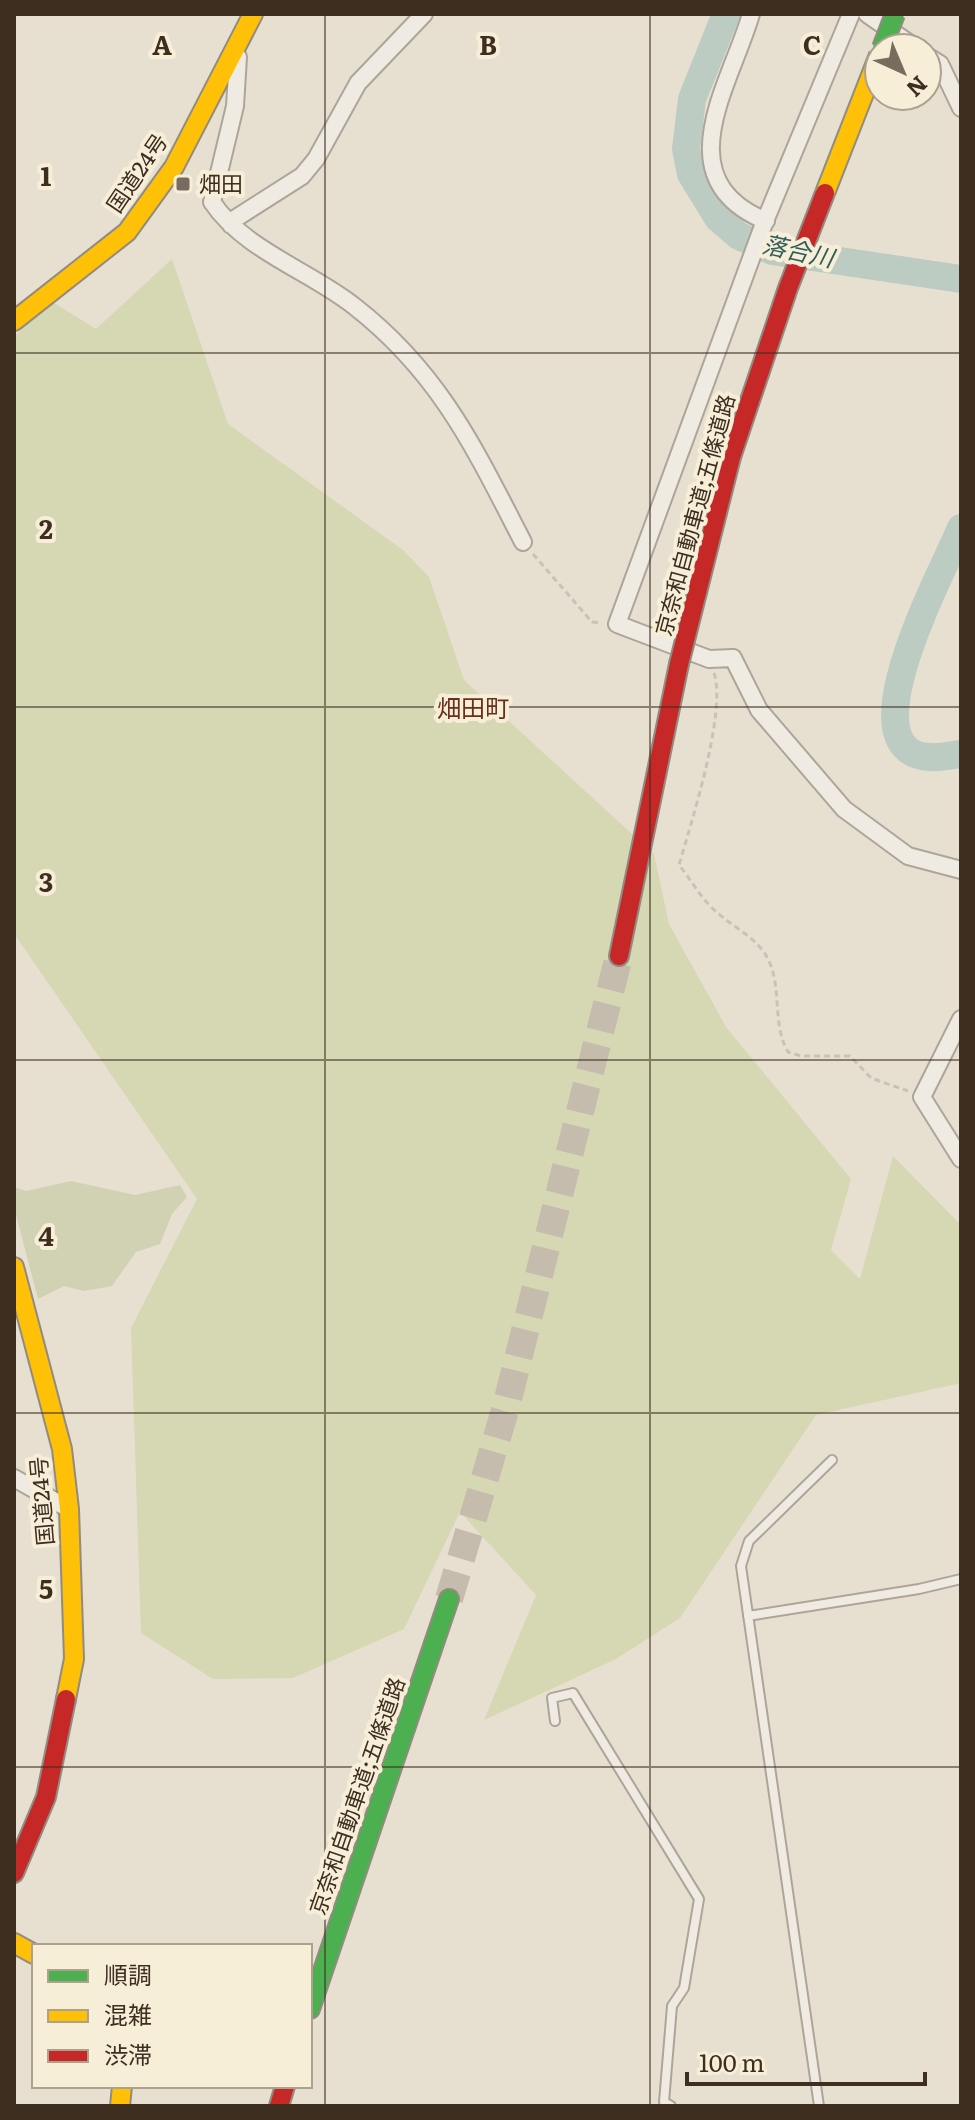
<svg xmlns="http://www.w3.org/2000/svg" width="975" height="2120" font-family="Literata,'Noto Sans JP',serif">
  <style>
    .green { fill: #d6d7b3 }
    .cemetery { fill: #d1d1b3 }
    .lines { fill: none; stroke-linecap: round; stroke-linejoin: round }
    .river { stroke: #bcccc2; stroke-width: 28 }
    .highway-tunnel { stroke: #c5bcae; stroke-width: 28; stroke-dasharray: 28 14; stroke-linecap: butt }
    .lane-casing { stroke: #ada599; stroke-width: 12 }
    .street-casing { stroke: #ada599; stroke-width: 20 }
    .fast-casing { stroke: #928b80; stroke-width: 22 }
    .slow-casing { stroke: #928b80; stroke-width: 22 }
    .jam-casing { stroke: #928b80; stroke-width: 22 }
    .path { stroke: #c8c2b9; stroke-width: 3; stroke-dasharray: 6 4; stroke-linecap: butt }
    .lane { stroke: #efebe3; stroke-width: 8 }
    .street { stroke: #efebe3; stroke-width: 16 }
    .fast { stroke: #4caf50; stroke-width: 18 }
    .slow { stroke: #ffc107; stroke-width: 18 }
    .jam { stroke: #c62828; stroke-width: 18 }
    .fast-bridge-casing { stroke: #928b80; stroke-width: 22; stroke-linecap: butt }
    .slow-bridge-casing { stroke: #928b80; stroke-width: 22; stroke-linecap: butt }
    .jam-bridge-casing { stroke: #928b80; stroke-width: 22; stroke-linecap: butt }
    .fast-bridge { stroke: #4caf50; stroke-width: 18 }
    .slow-bridge { stroke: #ffc107; stroke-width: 18 }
    .jam-bridge { stroke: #c62828; stroke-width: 18 }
    .grid { fill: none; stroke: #3d2e20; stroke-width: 2; stroke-opacity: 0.55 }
    .poi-dot { fill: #786c5e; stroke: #f7eed8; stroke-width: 3 }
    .labels { text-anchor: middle; stroke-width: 8; stroke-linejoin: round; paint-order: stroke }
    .street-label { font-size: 22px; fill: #3d2e20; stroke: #f7eed8 }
    .poi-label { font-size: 22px; fill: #3d2e20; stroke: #f7eed8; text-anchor: start }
    .water-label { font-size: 24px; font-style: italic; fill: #2f5d5a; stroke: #f7eed8 }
    .neighbourhood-label { font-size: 24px; fill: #6b2e1e; stroke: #f7eed8 }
    .grid-label { font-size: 26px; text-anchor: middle; font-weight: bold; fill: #3d2e20; stroke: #f7eed8; stroke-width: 8; stroke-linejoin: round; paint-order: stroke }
  </style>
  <rect width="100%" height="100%" fill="#e7e0d1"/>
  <path class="green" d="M172 259 228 424 403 550 429 577 464 680 654 854 669 924 726 1027 851 1179 831 1250 860 1279 893 1156 961 1225V1383L816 1415 680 1618 616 1659 484 1720 536 1595 460 1512 404 1629 293 1678 213 1679 141 1633 131 1328 197 1199 15 935 14 337 51 301 96 329Z"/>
  <path class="cemetery" d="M71 1181 135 1195 180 1185 187 1197 172 1214 160 1244 136 1252 112 1286 84 1291 64 1286 38 1299 14 1207V1187L26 1191Z"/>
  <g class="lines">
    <path class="river" d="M726 14 692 99 686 149 691 174 718 218 739 236 772 251 961 279
      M961 528C946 566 842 753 930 757 940 758 951 755 961 754"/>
    <path class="highway-tunnel" d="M449 1599 506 1407 619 956"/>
    <defs>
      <path id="lane" d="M748 1616 919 1589 961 1579
        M555 1721 552 1698 573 1693 699 1899 684 1988 672 2006 664 2102 671 2106
        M819 2106 741 1566 749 1541 832 1460"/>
      <path id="street" d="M751 14C731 84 664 179 766 221
        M851 14 763 226 617 624 709 659 733 658 759 710 844 809 908 856 961 870
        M867 14 916 48
        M927 56 940 64 961 108
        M238 57 235 106 212 202C244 250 310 271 354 306 440 373 475 449 523 542
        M231 225 233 220 302 176 316 159 358 83 424 14
        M961 1019 922 1097 961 1159
        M14 1478 69 1509"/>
      <path id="fast" d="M310 2009 449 1599"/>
      <path id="slow" d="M14 321 127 232 174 167 253 14
        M14 1267 62 1449 69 1509 74 1659 66 1699
        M14 1943 34 1954
        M120 2106 122 2086"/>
      <path id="jam" d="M619 956 679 664
        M14 1873 46 1797 66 1699
        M279 2106 285 2086"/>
    </defs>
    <use href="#lane" class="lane-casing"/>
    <use href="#street" class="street-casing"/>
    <use href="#fast" class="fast-casing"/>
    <use href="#slow" class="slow-casing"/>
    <use href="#jam" class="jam-casing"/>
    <path class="path" d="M533 554 592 622 602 623
      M714 673C727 712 691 823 679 865 692 881 703 902 719 914 737 930 758 938 769 961 782 990 772 1024 788 1052L801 1056H850L871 1078 908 1091"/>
    <use href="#lane" class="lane"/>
    <use href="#street" class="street"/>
    <use href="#fast" class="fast"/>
    <use href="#slow" class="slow"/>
    <use href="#jam" class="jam"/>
    <defs>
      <path id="fast-bridge" d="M882 48 895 14"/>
      <path id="slow-bridge" d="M825 193 879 55"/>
      <path id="jam-bridge" d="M679 664 731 457 788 288 825 193"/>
    </defs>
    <use href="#fast-bridge" class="fast-bridge-casing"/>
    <use href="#slow-bridge" class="slow-bridge-casing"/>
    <use href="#jam-bridge" class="jam-bridge-casing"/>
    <use href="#fast-bridge" class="fast-bridge"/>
    <use href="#slow-bridge" class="slow-bridge"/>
    <use href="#jam-bridge" class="jam-bridge"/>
  </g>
  <path class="grid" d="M325 14V2106M650 14V2106M14 353H961M14 707H961M14 1060H961M14 1413H961M14 1767H961"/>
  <rect class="poi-dot" x="175" y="176" width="16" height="16" rx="4"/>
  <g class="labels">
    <g class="street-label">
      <text transform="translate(137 173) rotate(-56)" y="8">国道24号</text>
      <text transform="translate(695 515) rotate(-75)" y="8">京奈和自動車道;五條道路</text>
      <text transform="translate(42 1501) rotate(-95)" y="8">国道24号</text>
      <text transform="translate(357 1796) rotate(-71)" y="8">京奈和自動車道;五條道路</text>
    </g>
    <g class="poi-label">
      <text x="199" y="192">畑田</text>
    </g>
    <g class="water-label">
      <text transform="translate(798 252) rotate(12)" y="8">落合川</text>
    </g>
    <g class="neighbourhood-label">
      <text x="473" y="717">畑田町</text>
    </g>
  </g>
  <g class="grid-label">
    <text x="162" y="55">A</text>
    <text x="488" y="55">B</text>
    <text x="812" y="55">C</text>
    <text x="46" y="186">1</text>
    <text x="46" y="539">2</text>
    <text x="46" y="892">3</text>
    <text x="46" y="1246">4</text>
    <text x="46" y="1599">5</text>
  </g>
  <rect width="975" height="2120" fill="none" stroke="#3d2e20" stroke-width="32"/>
  <rect x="32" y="1944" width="280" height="144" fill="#f7eed8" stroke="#ada18e" stroke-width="2"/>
  <rect x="48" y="1970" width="40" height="12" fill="#4caf50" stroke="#ada18e" stroke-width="2"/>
  <text x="104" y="1984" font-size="24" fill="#3d2e20">順調</text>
  <rect x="48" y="2010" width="40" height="12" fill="#ffc107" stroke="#ada18e" stroke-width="2"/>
  <text x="104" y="2024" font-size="24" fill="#3d2e20">混雑</text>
  <rect x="48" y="2050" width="40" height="12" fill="#c62828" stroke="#ada18e" stroke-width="2"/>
  <text x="104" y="2064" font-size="24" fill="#3d2e20">渋滞</text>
  <g transform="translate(903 72) rotate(136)"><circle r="38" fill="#f7eed8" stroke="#ada18e" stroke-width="2"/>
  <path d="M0-6L14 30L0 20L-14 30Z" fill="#786c5e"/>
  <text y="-12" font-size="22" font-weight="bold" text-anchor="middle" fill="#3d2e20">N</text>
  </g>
  <path d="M687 2072v12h238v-12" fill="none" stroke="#3d2e20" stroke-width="4"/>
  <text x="699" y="2072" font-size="24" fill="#3d2e20" stroke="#f7eed8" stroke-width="6" paint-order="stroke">100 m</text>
</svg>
